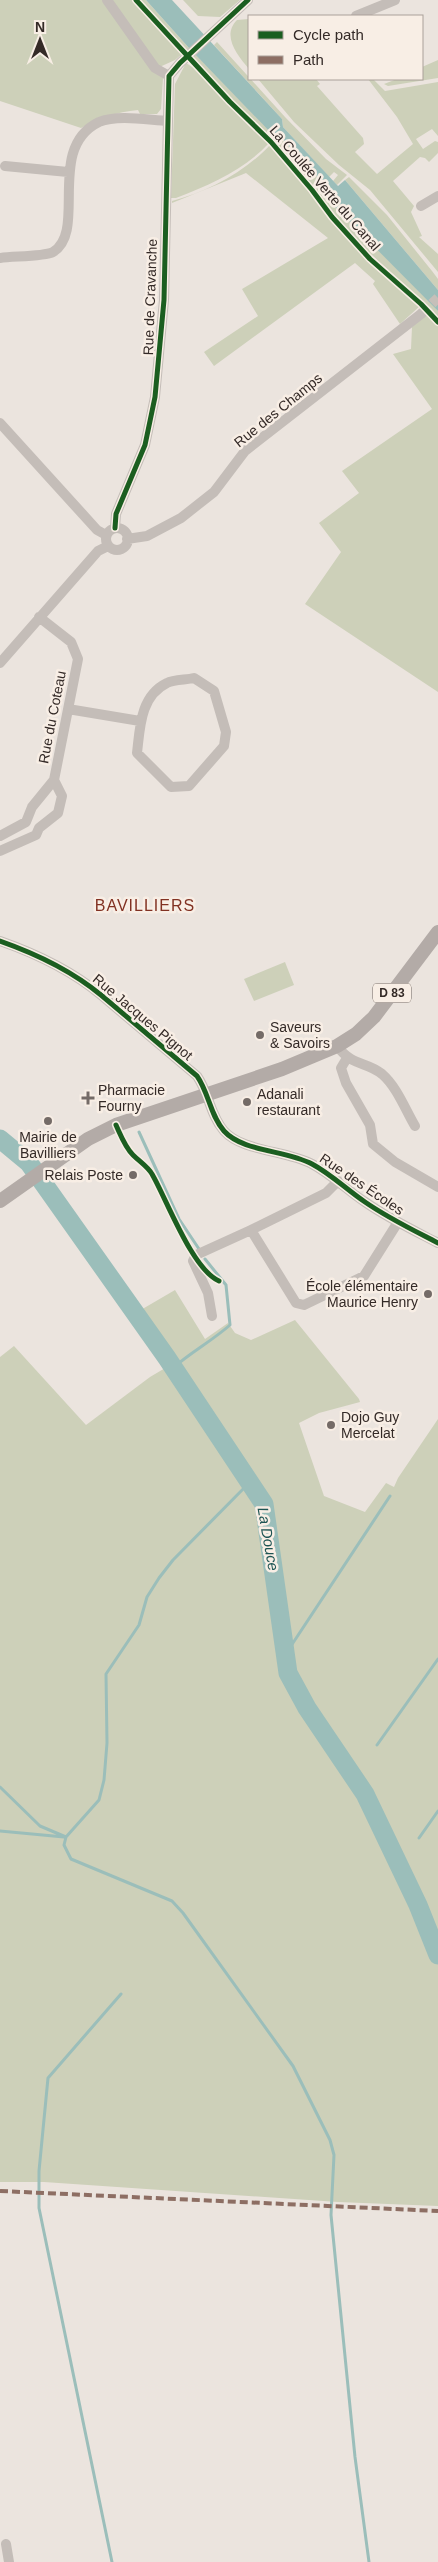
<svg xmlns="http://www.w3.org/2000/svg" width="438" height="2562" font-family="Arial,sans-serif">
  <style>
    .green { fill: #cdd0b9 }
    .water { fill: #9bbeba }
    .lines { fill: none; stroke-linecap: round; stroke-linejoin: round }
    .stream { stroke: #9bbeba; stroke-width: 3 }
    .river { stroke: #9bbeba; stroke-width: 19 }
    .minor-tunnel { stroke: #c6bfb9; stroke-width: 10; stroke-dasharray: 10 5; stroke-linecap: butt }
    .minor { stroke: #c4bdb8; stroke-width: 10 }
    .major { stroke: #b3aba7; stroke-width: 14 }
    .quiet { stroke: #8d6e63; stroke-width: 4; stroke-dasharray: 8 4; stroke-linecap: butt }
    .cycleway-casing { stroke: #f8eee5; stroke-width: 8 }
    .cycleway { stroke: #1b5e20; stroke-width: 5 }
    .poi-dot { fill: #746b67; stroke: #f8eee5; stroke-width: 2 }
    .labels { text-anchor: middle; stroke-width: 5; stroke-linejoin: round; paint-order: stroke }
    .shield { fill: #f8eee5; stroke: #6f6560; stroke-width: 1 }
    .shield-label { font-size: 12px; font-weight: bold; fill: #342a27 }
    .street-label { font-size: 14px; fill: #342a27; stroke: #f8eee5 }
    .poi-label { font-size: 14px; fill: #342a27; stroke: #f8eee5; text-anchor: start }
    .water-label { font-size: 15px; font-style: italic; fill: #1d5453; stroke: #f8eee5 }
    .quarter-label { font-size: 16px; letter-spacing: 1px; fill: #813122; stroke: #f8eee5 }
  </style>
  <rect width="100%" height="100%" fill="#ebe4de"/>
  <path class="green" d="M0 0H146L189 48 175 60 153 70 163 78 161 109 157 114H140L138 110C116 112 100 118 81 128L0 101Z
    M183 0H240L220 17 198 16Z
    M249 19V69C238 56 221 36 237 20Z
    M217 42 285 117 326 159 347 175 337 185 333 181 338 175 334 172 329 177 283 127 282 119 214 45Z
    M195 54 274 135 276 133 331 192 326 197 433 305 438 311V318L432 309 365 249 336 218 296 164 232 101 192 56Z
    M438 60V78L388 86 384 84 397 79H422V67Z
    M186 63 197 70 269 143C243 171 211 184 176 198H171L175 84Z
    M258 79H316L320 84 317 86 363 138 364 144 355 152 377 174 413 144 397 117 368 79H373L385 91 438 82V136L432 129 416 139 423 149 435 141 438 142V153L429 162 425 158 420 157 393 181 414 206 411 212 422 236 419 237 438 254V272L370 190 339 165 294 122Z
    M270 145 366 259 420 306 400 324 373 284 375 281 355 263 214 366 204 352 258 316 242 289 328 238 246 173 172 203V201C207 192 245 172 270 145Z
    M349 177 387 215 432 271 438 279V290L345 180Z
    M427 314 436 324 438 323V692L305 604 341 552 319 523 359 493 342 471 432 409 393 354 411 349 412 327Z
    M285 962 294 985 254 1001 244 979Z
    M175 1290 205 1339 228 1323 235 1333 251 1340 295 1320 359 1399 360 1402 319 1413 299 1423 324 1496 365 1512 386 1483 394 1487 398 1478 438 1419V2206L338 2202 44 2182H0V1357L14 1346 86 1425 150 1377 177 1361 139 1311Z"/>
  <path class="water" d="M146 0H172L282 119 283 127 338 186 345 180 438 290V311L325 197 331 192 277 133 273 135 189 48Z"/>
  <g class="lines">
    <path class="stream" d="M139 1132 179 1219 199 1249
      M173 1368C191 1352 212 1341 230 1325L226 1285 205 1259
      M250 1482 173 1560 159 1578 147 1597 139 1625 106 1674 107 1743 104 1780 99 1800 66 1837 64 1845 71 1859 172 1901 183 1913 293 2066 330 2140 334 2155 331 2215 355 2457 369 2562
      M285 1655 390 1496
      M377 1745 438 1659
      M0 1787 40 1826 66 1837
      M0 1831 64 1837
      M419 1838 438 1811
      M437 1953 438 1951
      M112 2562 39 2208V2171L48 2078 121 1994"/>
    <path class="river" d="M0 1139 29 1163 167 1358 264 1504 288 1673 307 1708 365 1794 418 1905 438 1955"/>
    <path class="minor-tunnel" d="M421 314 438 298"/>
    <path class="minor" d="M107 0 155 68 169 76
      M356 16 395 0
      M5 166 68 172
      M421 206 438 196
      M0 258C12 256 43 257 53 252 88 231 45 148 99 122 118 114 148 120 168 121
      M0 423 97 530 106 535
      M115 528 116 514 145 445 155 397 164 300 169 76 180 63 248 0
      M106 539a11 11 0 1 1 22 0a11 11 0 1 1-22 0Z
      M127 539 147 536 181 518 214 492 245 451 421 314
      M0 663 98 551 108 546
      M194 678 214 691 226 732 224 746 189 786 171 787 137 753C140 728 140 696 167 683 174 679 186 680 194 678Z
      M68 709 140 721
      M0 836 26 822 32 807 54 780 78 659 71 642 39 617
      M0 851 36 835 39 828 58 813 62 796 54 780
      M0 941C37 954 71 970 101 995L197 1076C209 1093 210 1115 224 1131 243 1152 286 1150 312 1164 331 1174 347 1190 365 1202 388 1218 413 1230 438 1243
      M337 1046C353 1067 366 1061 382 1074 397 1087 405 1109 415 1126
      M347 1058 341 1068 346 1083 370 1125 373 1144 395 1162 438 1187
      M338 1181 326 1193 251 1230 296 1303 304 1305 364 1276 398 1222
      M212 1316 208 1293 193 1261 196 1255 251 1230
      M6 2544 9 2562"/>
    <path class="major" d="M0 1201 88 1139 116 1125 282 1069 337 1046 356 1034 374 1017 438 932"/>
    <path class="quiet" d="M0 2191 438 2211"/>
    <defs>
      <path id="cycleway" d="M136 0 230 102 271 142 312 190 332 217 370 259 421 304 438 322
        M115 528 116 514 145 445 155 397 164 300 169 76 180 63 248 0
        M0 941C37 954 71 970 101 995L197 1076C209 1093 210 1115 224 1131 243 1152 286 1150 312 1164 331 1174 347 1190 365 1202 388 1218 413 1230 438 1243
        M116 1125C121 1136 125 1147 133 1155 140 1162 147 1166 152 1174 167 1200 192 1269 219 1281"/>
    </defs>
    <use href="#cycleway" class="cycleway-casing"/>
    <use href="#cycleway" class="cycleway"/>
  </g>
  <g class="poi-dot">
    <circle cx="260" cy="1035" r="5"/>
    <path d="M85.5 1090.5h5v5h5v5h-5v5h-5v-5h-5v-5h5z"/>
    <circle cx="247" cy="1102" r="5"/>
    <circle cx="48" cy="1121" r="5"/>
    <circle cx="133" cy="1175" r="5"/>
    <circle cx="428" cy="1294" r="5"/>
    <circle cx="331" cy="1425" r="5"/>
  </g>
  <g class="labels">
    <rect class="shield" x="373" y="983.5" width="38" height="19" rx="4"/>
    <g class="shield-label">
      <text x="392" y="997">D 83</text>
    </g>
    <g class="street-label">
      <text transform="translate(325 188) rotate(49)" y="5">La Coulée Verte du Canal</text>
      <text transform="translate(150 297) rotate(-88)" y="5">Rue de Cravanche</text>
      <text transform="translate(278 410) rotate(-39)" y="5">Rue des Champs</text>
      <text transform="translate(52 717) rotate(-79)" y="5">Rue du Coteau</text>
      <text transform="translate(143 1017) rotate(40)" y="5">Rue Jacques Pignot</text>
      <text transform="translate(362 1184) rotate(34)" y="5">Rue des Écoles</text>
    </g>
    <g class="poi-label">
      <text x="270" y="1032">Saveurs<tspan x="270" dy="16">&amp; Savoirs</tspan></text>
      <text x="98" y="1095">Pharmacie<tspan x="98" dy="16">Fourny</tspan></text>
      <text x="257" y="1099">Adanali<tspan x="257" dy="16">restaurant</tspan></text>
      <text x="48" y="1142" text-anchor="middle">Mairie de<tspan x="48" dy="16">Bavilliers</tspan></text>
      <text x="123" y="1180" text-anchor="end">Relais Poste</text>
      <text x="418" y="1291" text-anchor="end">École élémentaire<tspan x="418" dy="16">Maurice Henry</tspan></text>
      <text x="341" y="1422">Dojo Guy<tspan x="341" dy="16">Mercelat</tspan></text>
    </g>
    <g class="water-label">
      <text transform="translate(268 1539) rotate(80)" y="5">La Douce</text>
    </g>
    <g class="quarter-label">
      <text x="145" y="911">BAVILLIERS</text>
    </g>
  </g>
  <rect x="248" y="15" width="175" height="65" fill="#f8eee5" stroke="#aaa099"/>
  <rect x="258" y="31" width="25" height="8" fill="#1b5e20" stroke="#aaa099"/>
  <text x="293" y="40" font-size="15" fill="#342a27">Cycle path</text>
  <rect x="258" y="56" width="25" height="8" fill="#8d6e63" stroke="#aaa099"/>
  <text x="293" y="65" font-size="15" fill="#342a27">Path</text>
  <g transform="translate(40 40)" stroke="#f8eee5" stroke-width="4" paint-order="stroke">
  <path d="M0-4L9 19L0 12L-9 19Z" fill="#342a27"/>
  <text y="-8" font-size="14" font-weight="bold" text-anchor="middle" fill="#342a27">N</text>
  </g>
</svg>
